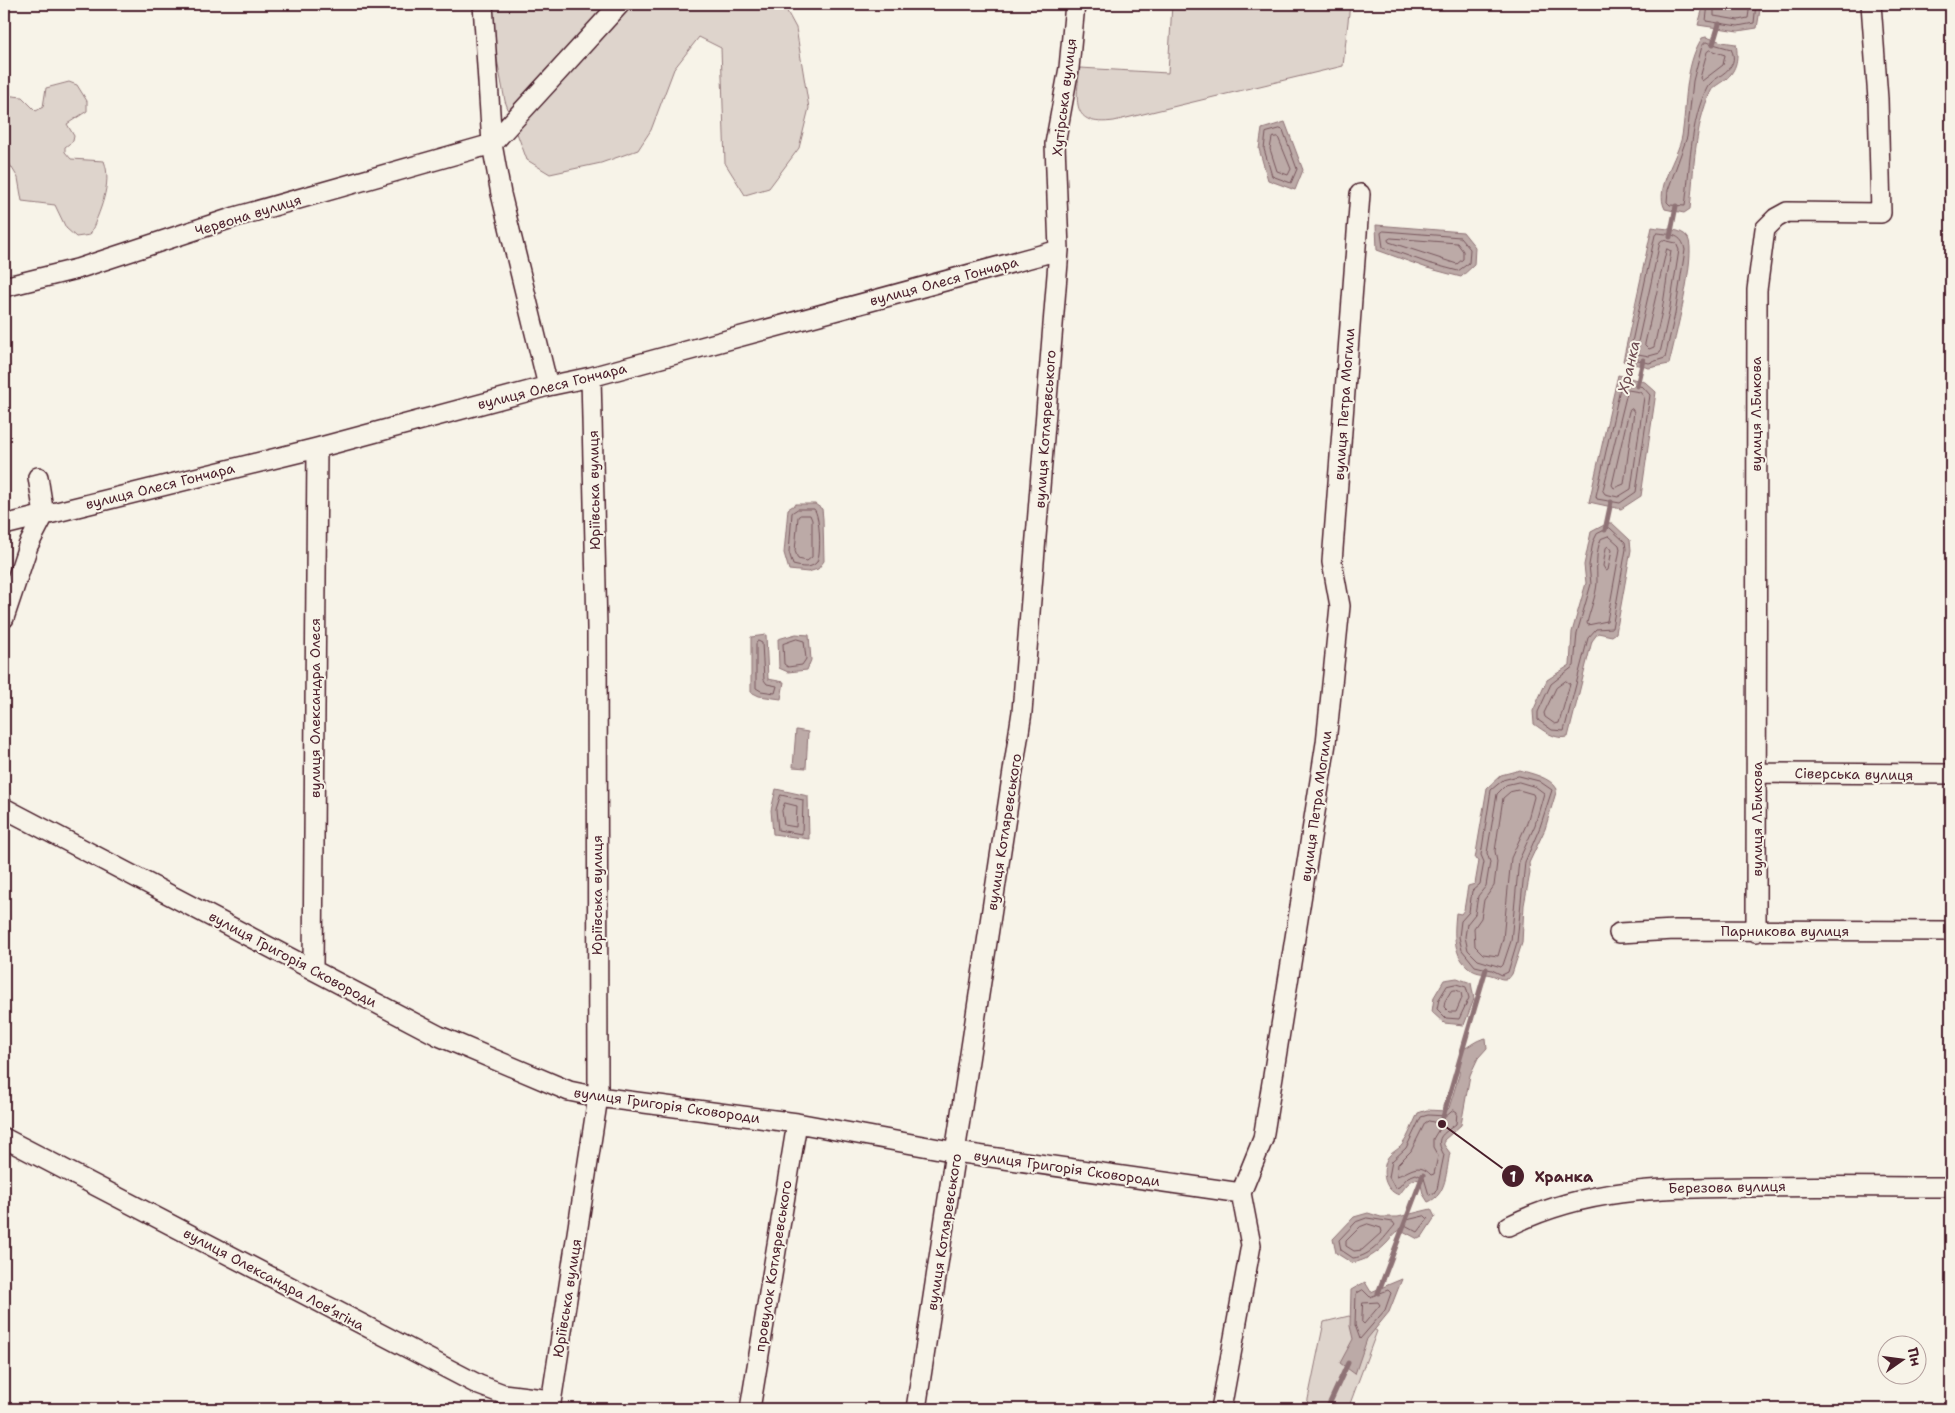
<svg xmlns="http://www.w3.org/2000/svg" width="1955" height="1413" font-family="'Shantell Sans',sans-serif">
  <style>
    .green { fill: #ded4cc; stroke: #947a7c }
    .water { fill: #bcaaa7; stroke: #8e7275 }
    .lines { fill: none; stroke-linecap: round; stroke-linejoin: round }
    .shore { stroke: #78575d; stroke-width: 1 }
    .stream { stroke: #8e7275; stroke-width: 5 }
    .minor-casing { stroke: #4a1f2b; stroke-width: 22 }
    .minor { stroke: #f7f3e8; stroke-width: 19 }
    .labels { text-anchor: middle; stroke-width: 4; stroke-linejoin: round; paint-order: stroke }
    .street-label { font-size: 14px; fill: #4a1f2b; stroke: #f7f3e8 }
    .water-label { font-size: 15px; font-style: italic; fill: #6c4950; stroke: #f7f3e8 }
    .leader { fill: none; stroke: #4a1f2b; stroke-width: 2 }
    .callout-dot { fill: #4a1f2b; stroke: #f7f3e8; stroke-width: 2 }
    .mark-label { font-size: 15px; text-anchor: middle; font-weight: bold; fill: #fff }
    .callout-label { font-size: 15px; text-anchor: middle; font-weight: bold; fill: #4a1f2b; stroke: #f7f3e8; stroke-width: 4; stroke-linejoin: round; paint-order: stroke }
  </style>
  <rect width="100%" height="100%" fill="#f7f3e8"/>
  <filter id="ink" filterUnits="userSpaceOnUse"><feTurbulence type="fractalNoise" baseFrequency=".02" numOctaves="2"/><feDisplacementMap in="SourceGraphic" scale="10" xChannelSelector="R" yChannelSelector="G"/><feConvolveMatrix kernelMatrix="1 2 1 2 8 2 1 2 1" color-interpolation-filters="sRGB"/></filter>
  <g filter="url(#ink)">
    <path class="green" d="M491 4H734L736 6 737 4H783L796 28 809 108 799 148 769 188 745 195 725 163 721 48 699 37 674 69 651 130 638 150 601 163 550 174 527 160 505 101 492 33Z
      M1172 4H1350L1343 66 1114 121C1070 127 1076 100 1080 68L1168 73Z
      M69 82 77 85 87 101V111L67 124 74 136 73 141 65 147V152L71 159 104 161C113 184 99 213 90 235L76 237 66 228 55 205 22 201 18 178 6 158 4 95 22 97 36 111 43 107 46 88Z
      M1349 1316 1377 1331 1348 1409H1306L1324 1322Z"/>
    <path class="water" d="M1704 4H1761L1757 28 1738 31 1698 25Z
      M1706 37 1722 42 1736 44C1739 59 1736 73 1723 81 1719 84 1713 87 1711 91 1694 126 1694 171 1690 209L1684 213 1665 209C1654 188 1678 158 1682 136 1687 105 1684 66 1702 38Z
      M1285 122 1303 170 1295 190 1268 180 1259 149 1262 129Z
      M1376 225 1463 232 1475 247 1474 265 1461 277 1427 268 1377 250Z
      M1652 227C1662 229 1682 228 1688 238 1697 253 1674 343 1669 364L1649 368 1623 361Z
      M1618 375 1645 382 1656 392 1641 496 1621 509 1589 502Z
      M796 504H815L822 509 823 519 824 561 818 569 808 572 789 570 784 553 788 509Z
      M1608 523H1612L1630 540 1631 550 1616 633 1612 636 1598 633 1592 641 1568 737C1555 740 1544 731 1534 724L1533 711 1547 680 1570 665 1572 632 1586 583 1584 565 1591 532Z
      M796 634 809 635 811 660 807 670 788 672 779 668 778 639Z
      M766 635 768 679 784 682 781 699 759 696 751 692V637Z
      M796 730 808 732 806 768 793 767Z
      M1520 770C1532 774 1550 777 1557 789L1545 829 1529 863 1530 873 1524 905 1522 943 1512 974 1509 978C1501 981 1499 977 1491 975 1485 973 1478 974 1472 970 1452 957 1454 934 1456 913L1461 914 1464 910 1468 886 1475 884 1479 861 1475 859 1487 788 1501 775Z
      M776 789 808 796 809 839 773 834 771 810Z
      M1457 978 1471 983 1474 999 1464 1025 1444 1023 1432 1012 1434 997 1444 980Z
      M1486 1038 1487 1048 1478 1058 1470 1075 1461 1125 1444 1140V1145L1450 1153C1446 1171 1447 1195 1428 1202L1423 1194 1420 1180C1410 1177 1405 1188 1399 1195 1384 1190 1381 1172 1387 1159 1390 1153 1398 1150 1402 1145 1409 1136 1413 1123 1418 1113L1427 1110 1446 1111 1449 1108 1459 1075 1461 1050C1471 1046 1475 1040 1486 1038Z
      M1431 1209 1435 1217 1422 1237 1418 1239 1401 1230C1394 1232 1392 1238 1387 1243 1376 1254 1367 1260 1352 1263L1336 1253 1333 1239 1354 1217 1368 1213 1381 1217H1398Z
      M1402 1279 1389 1312 1367 1339 1355 1374 1340 1363 1353 1339 1350 1326 1351 1290 1365 1282 1371 1292Z"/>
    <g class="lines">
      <path class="shore" d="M1708 4 1706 21 1738 26 1754 23 1756 4
        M1714 4V16L1738 20 1748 18 1750 4
        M1706 42 1731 49C1742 70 1713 76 1707 88 1690 121 1690 169 1685 206L1670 205 1667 202 1668 190 1687 137 1693 81 1702 46Z
        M1710 50 1725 55 1723 65 1702 81 1700 78 1707 52Z
        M1280 129 1283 130 1297 169 1291 183 1272 176 1264 149 1266 133Z
        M1278 137 1291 169 1288 175 1277 171 1270 149 1272 138Z
        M1384 231 1460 237 1470 249 1469 263 1458 271 1428 263 1383 247 1381 233Z
        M1658 233C1672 235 1682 234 1685 250L1675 314 1665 358 1649 363 1631 358 1629 356 1655 235Z
        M1391 238 1457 243 1463 251V259L1457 264 1389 242 1388 240Z
        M1663 240 1676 243 1679 250 1669 313 1660 353 1649 356 1638 354 1636 351 1660 242Z
        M1667 249 1671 251 1662 311 1654 347 1649 349 1645 345Z
        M1624 382 1643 387 1650 395 1636 492 1620 503 1597 499 1596 496 1621 384Z
        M1628 390 1640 392 1644 397 1631 489 1618 497 1605 494 1603 491Z
        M1632 409 1634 412 1624 484 1614 488 1612 485 1629 411Z
        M798 509H814C820 515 822 557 816 563 810 569 801 567 793 565L789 552 792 513Z
        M801 515H810L812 520V557L807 561 798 559 795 551 798 517Z
        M1610 528 1625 542 1626 549 1612 628 1596 629 1588 638 1564 731 1552 730 1538 720V712L1551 684 1574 666 1577 633 1591 584 1589 565 1593 542 1597 534Z
        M1609 536 1619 545 1620 549 1607 621 1588 625 1587 623C1590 610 1596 596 1597 583 1597 568 1595 553 1601 539Z
        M1609 546 1612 550 1608 570 1606 571 1603 566 1606 548Z
        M797 639 804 641 806 659 802 665 788 667 784 664 783 644Z
        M758 641 762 643 764 680 767 684 777 686 775 693 761 691 756 688V644Z
        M1566 681 1570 684 1559 723 1555 724 1545 717 1544 713 1556 688Z
        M1519 776 1539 781 1552 790 1540 827 1525 862 1517 942 1508 972 1502 975 1492 970 1475 966 1462 950 1459 937 1461 921 1469 912 1472 891 1480 884 1484 862 1481 855 1491 790 1503 780Z
        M1519 782 1536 787 1544 793 1535 825 1519 860 1511 941 1503 965 1501 967 1478 960 1468 950 1465 937 1467 924 1475 914 1478 896 1486 886 1490 862 1487 853 1497 794 1506 785Z
        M1519 790 1533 794 1534 797 1527 823 1511 858 1503 939 1498 956 1483 954 1475 946 1474 928 1481 918 1484 900 1494 886 1497 862 1495 851 1503 798 1510 792Z
        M781 795 803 800 802 834 778 830 776 810Z
        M785 803 797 806 796 827 784 825 782 811Z
        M1456 984 1466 987 1469 998 1459 1019 1446 1018 1437 1009 1439 999 1447 986Z
        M1456 990 1461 992 1462 998 1456 1012H1449L1444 1007 1445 1001 1451 991Z
        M1454 1110 1457 1112 1456 1124C1442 1135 1434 1137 1444 1155L1437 1189 1434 1194 1429 1195 1424 1178 1416 1174 1408 1177 1399 1187 1395 1188 1389 1177 1392 1161 1406 1148 1421 1117 1428 1115 1446 1116Z
        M1429 1121 1442 1124 1433 1139V1147L1438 1156 1434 1174 1431 1175C1418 1161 1410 1172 1397 1176L1398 1164 1411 1151 1425 1123Z
        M1425 1216 1428 1219 1418 1232 1403 1224 1404 1221Z
        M1367 1218 1393 1222 1395 1225C1383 1239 1372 1256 1353 1258L1341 1250 1339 1240 1356 1222Z
        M1368 1224 1381 1228 1382 1232 1362 1250 1354 1251 1346 1246V1241L1360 1227Z
        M1363 1290 1370 1297 1388 1290 1391 1293 1385 1310 1360 1339 1355 1325 1356 1294Z
        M1363 1303 1378 1302 1380 1305 1364 1324 1362 1322Z"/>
      <path class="stream" d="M1713 44 1719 24
        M1670 237 1676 206
        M1637 386 1643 360
        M1605 530 1611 502
        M1443 1117 1486 969
        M1378 1293 1423 1175
        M1327 1409 1348 1363"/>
      <defs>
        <path id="minor" d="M483 4 492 144 501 194 548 386
          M492 144 620 4
          M4 287 77 269 235 217 492 144
          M4 525 317 448 548 386 591 377 1059 250
          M4 618 28 546 44 515 38 477
          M1757 773 1951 774
          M4 808 439 1036 569 1091 598 1097 797 1123 956 1152 1241 1193
          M1756 932 1757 290 1765 229 1776 218 1787 212 1881 213 1878 99 1871 4
          M1619 933 1675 930 1951 931
          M313 969 317 448
          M4 1138 479 1385 503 1394 551 1400
          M1509 1226C1587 1187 1664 1188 1750 1187 1817 1186 1884 1187 1951 1187
          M550 1409 598 1097 597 628 591 377
          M750 1409 797 1123
          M916 1409 1022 712 1059 250 1055 144 1069 68 1075 4
          M1221 1409 1251 1245 1241 1193 1263 1139 1326 743 1340 606 1332 562 1360 194"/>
      </defs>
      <use href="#minor" class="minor-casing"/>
      <use href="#minor" class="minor"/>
    </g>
  </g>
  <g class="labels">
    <g class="street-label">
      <text transform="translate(1064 97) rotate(-83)" y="5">Хутірська вулиця</text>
      <text transform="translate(248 215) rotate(-17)" y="5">Червона вулиця</text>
      <text transform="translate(944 281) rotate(-15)" y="5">вулиця Олеся Гончара</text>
      <text transform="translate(552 386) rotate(-14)" y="5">вулиця Олеся Гончара</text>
      <text transform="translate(1344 404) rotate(-86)" y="5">вулиця Петра Могили</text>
      <text transform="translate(1756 414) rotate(-90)" y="5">вулиця Л.Бикова</text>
      <text transform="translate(1045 429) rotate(-86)" y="5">вулиця Котляревського</text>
      <text transform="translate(160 486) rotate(-14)" y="5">вулиця Олеся Гончара</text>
      <text transform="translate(594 490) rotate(-91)" y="5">Юріївська вулиця</text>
      <text transform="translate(315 708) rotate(-90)" y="5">вулиця Олександра Олеся</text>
      <text transform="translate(1854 774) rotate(1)" y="5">Сіверська вулиця</text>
      <text transform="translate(1316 806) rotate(-82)" y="5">вулиця Петра Могили</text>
      <text transform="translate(1757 819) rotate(-90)" y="5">вулиця Л.Бикова</text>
      <text transform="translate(1004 832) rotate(-81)" y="5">вулиця Котляревського</text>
      <text transform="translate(597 895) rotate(-90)" y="5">Юріївська вулиця</text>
      <text x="1785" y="936">Парникова вулиця</text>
      <text transform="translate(293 959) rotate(28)" y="5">вулиця Григорія Сковороди</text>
      <text transform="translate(667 1105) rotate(8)" y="5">вулиця Григорія Сковороди</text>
      <text transform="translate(1067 1168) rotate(8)" y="5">вулиця Григорія Сковороди</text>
      <text transform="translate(1727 1187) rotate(-1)" y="5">Березова вулиця</text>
      <text transform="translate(944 1232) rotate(-81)" y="5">вулиця Котляревського</text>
      <text transform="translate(773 1266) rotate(-81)" y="5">провулок Котляревського</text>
      <text transform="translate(274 1279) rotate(28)" y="5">вулиця Олександра Ловʼягіна</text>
      <text transform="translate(567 1298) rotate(-81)" y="5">Юріївська вулиця</text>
    </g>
    <g class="water-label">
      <text transform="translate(1629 367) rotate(-77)" y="5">Хранка</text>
    </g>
  </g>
  <path class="leader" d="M1442 1124L1513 1176"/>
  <g class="callout-dot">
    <circle cx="1442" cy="1124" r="5"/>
    <circle cx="1513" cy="1176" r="12"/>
  </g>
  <g class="mark-label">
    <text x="1513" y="1182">1</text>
  </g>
  <g class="callout-label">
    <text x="1564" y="1182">Хранка</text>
  </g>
  <rect width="1955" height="1413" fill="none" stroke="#f7f3e8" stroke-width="20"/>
  <rect x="10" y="10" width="1935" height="1393" fill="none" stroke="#4a1f2b" stroke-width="2" filter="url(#ink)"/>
  <g transform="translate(1902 1360) rotate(76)"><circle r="24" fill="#f7f3e8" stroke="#b29e9c"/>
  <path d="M0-4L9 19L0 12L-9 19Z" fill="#4a1f2b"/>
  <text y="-8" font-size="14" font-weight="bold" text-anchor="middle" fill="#4a1f2b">Пн</text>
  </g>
</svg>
